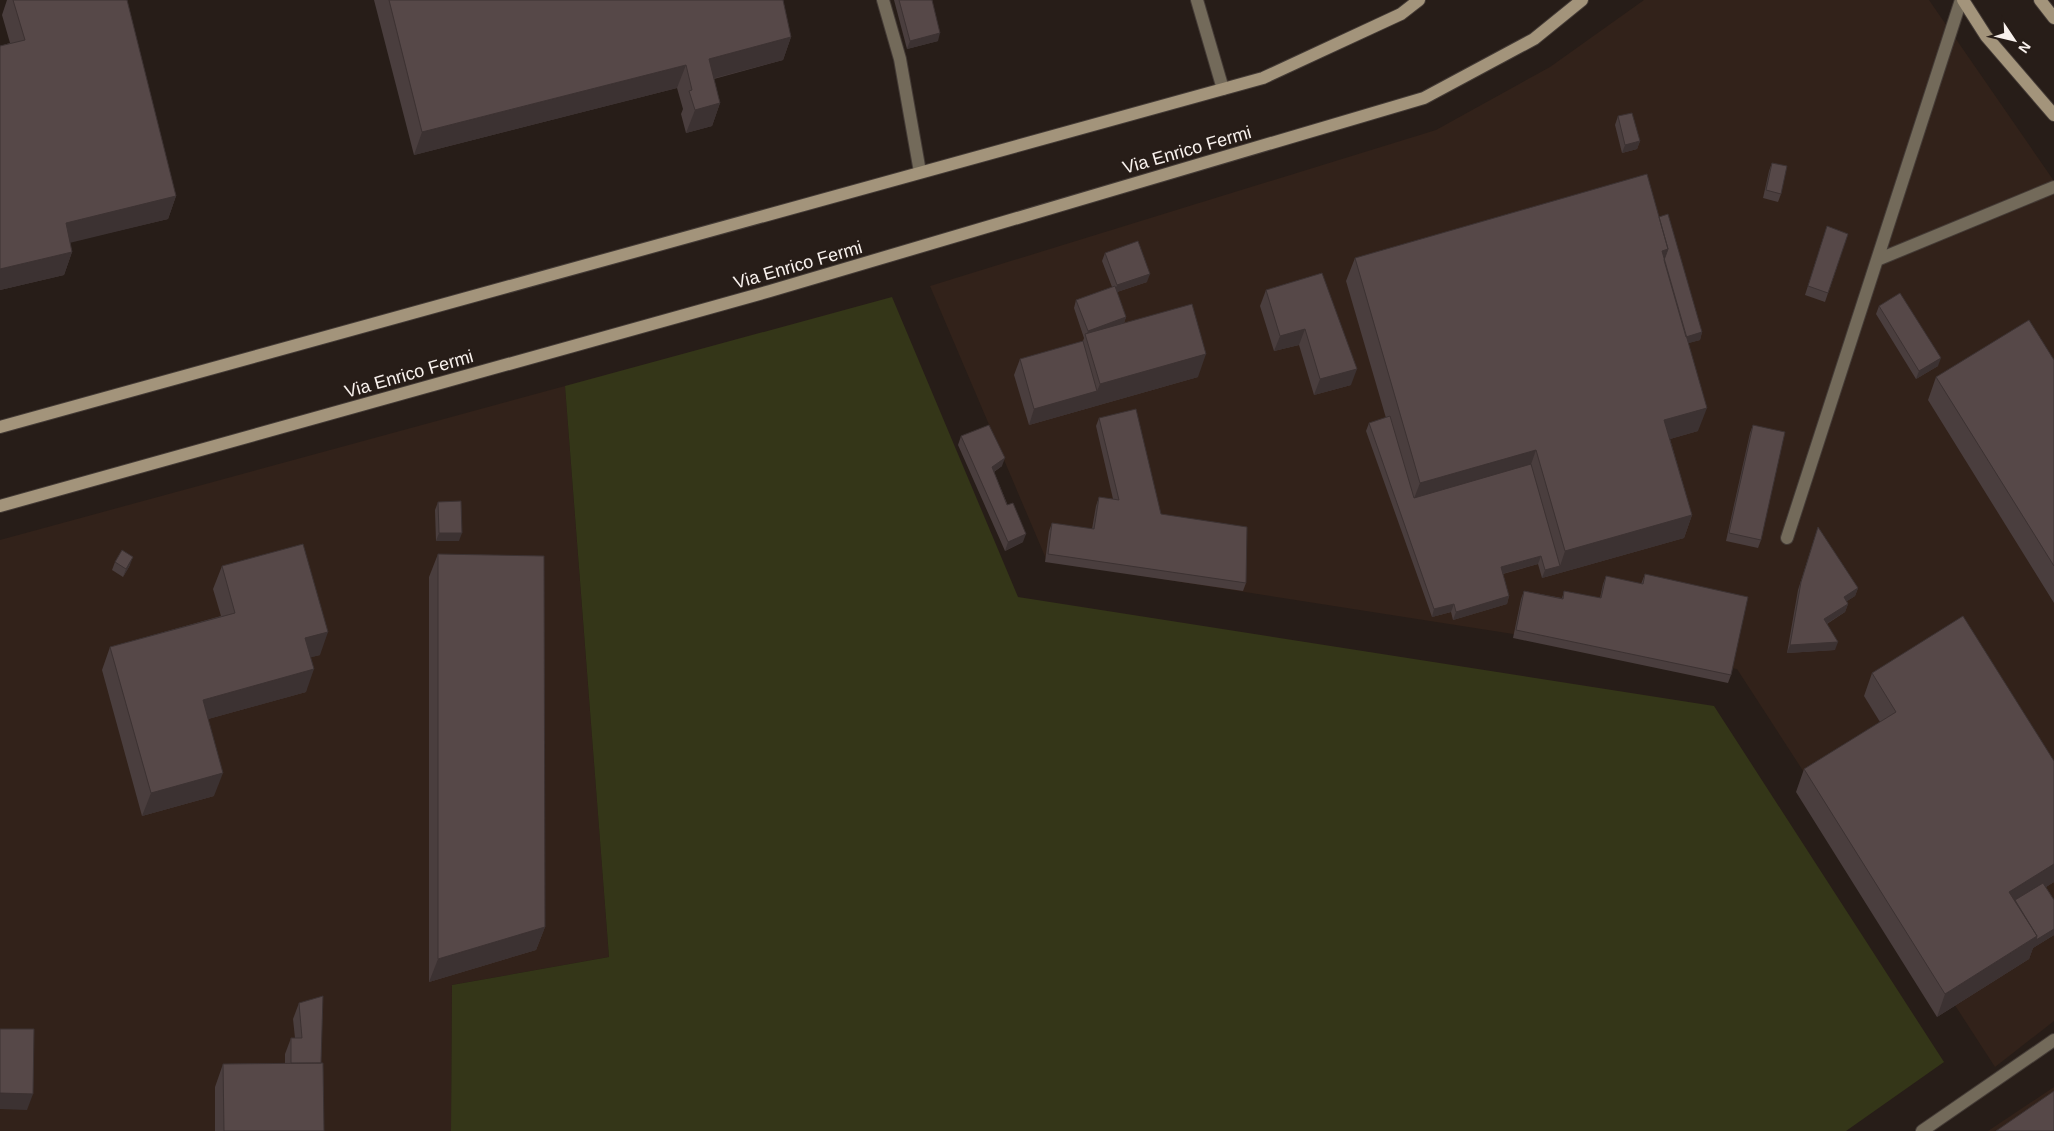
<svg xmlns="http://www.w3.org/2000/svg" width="2054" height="1131" font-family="Arial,sans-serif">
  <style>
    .built { fill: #32221a }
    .grass { fill: #343618 }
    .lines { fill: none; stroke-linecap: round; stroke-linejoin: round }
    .lane-casing { stroke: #443b36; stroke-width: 14 }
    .street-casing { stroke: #443b36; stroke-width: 14 }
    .secondary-casing { stroke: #443b36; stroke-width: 14 }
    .lane { stroke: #736a5a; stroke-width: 12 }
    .street { stroke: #736a5a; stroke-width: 12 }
    .secondary { stroke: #a3947b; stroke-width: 12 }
    .wall { fill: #4a3e3e }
    .shaded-wall { fill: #3c3232 }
    .building { fill: #564848; stroke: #3c3232 }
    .labels { text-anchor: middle; stroke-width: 4; stroke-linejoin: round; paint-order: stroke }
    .street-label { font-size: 18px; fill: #f8f1ed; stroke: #271d18 }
  </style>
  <rect width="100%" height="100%" fill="#271d18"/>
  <path class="built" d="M1644 0H1929L2054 181V1021L1995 1067 1737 669 1047 561 930 286 1436 130 1550 67Z
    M565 386 609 957 452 985 451 1131H0V540Z
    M2054 1087V1131H1988Z"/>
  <path class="grass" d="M892 297 1018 597 1714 706 1944 1062 1846 1131H451L452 985 609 957 565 386Z"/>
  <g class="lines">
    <defs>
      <path id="lane" d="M1877 260 2054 187
        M1787 538 1961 0"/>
      <path id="street" d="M883 0 900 59 920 172
        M1197 0 1223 89
        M1922 1131 2054 1040"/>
      <path id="secondary" d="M1963 0 1986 36 2054 115
        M2040 0 2054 18
        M0 427 1263 78 1401 14 1419 0
        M0 506 770 291 1424 98 1534 39 1582 0"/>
    </defs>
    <use href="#lane" class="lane-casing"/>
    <use href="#street" class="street-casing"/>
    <use href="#secondary" class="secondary-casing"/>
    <use href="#lane" class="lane"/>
    <use href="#street" class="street"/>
    <use href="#secondary" class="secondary"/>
  </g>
  <path class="wall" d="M7 0H127L176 196 168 219 70 242 72 252 64 275 0 290V46L10 43 2 15Z
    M374 0H783L791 37 783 60 714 79 720 103 712 126 686 133 681 114 683 109 677 88 414 155Z
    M894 0H932L938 41 907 49Z
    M1618 116 1640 141 1637 149 1622 153 1615 125Z
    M1772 163 1781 194 1778 202 1763 198 1769 171Z
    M1659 217 1702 332 1700 340 1688 343 1698 431 1670 439 1692 515 1684 538 1542 578 1538 564 1503 574 1509 596 1507 604 1453 620 1451 612 1432 617 1366 431 1369 423 1386 418 1346 281 1355 258Z
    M1827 226 1848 234 1825 302 1805 295Z
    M1105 253 1147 282 1117 292 1126 317 1124 323 1198 377 1029 425 1014 375 1020 359 1083 341 1084 338 1074 308 1076 300 1112 287 1102 261Z
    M1322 273 1351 385 1314 395 1299 345 1274 351 1260 306 1266 290Z
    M1879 306 1938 366 1916 379 1876 314Z
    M2054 360V603L1928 400 1936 377Z
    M1099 418 1161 514 1246 583 1243 591 1045 562 1049 531 1052 523 1092 529 1096 506 1099 497 1113 499 1096 426Z
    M1753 425 1761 540 1758 548 1726 541 1750 433Z
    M961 436 1002 466 994 472 1023 542 1005 551 958 445Z
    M438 502 459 541H436L435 510Z
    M1818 527 1858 588 1855 596 1847 601 1848 604 1845 612 1827 624 1835 650 1787 653 1798 590Z
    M438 554 545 927 536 950 429 982V577Z
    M115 562 130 565 123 577 112 570Z
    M222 566 320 655 311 657 306 692 208 719 214 796 142 816 102 670 110 647 221 616 213 589Z
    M1645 574 1731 675 1728 683 1513 638 1521 599 1524 591 1562 598 1564 591 1600 598 1603 584 1606 576 1641 584Z
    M1872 673 2054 882 2046 887 2054 900V935L2033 948 2029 959 1937 1017 1796 792 1804 769 1880 722 1864 696Z
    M299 1003 321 1063 324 1131H215V1087L223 1064 285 1063V1054L291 1038H295L293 1019Z"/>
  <path class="shaded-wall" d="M940 33 938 41 907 49 910 41Z
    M791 37 783 60 700 82 709 59Z
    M686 65 677 88 414 155 422 132Z
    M720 103 712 126 686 133 695 110Z
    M1640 141 1637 149 1622 153 1625 145Z
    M176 196 168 219 57 246 66 223Z
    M1668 249 1660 272 1662 251Z
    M72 252 64 275 0 290V269Z
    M1150 274 1147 282 1114 293 1117 285Z
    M1126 317 1123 326 1086 336 1088 331Z
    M1305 329 1299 345 1274 351 1280 336Z
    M1702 332 1700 340 1675 347 1677 339Z
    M1206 354 1198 377 1029 425 1034 409 1097 391 1100 384Z
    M1941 358 1938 366 1916 379 1919 371Z
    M1357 369 1351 385 1314 395 1320 379Z
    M1707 408 1698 431 1656 443 1664 420Z
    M1536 450 1528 473 1411 506 1420 483Z
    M1005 458 1002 466 989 475 992 467Z
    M1692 515 1684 538 1542 578 1545 570 1560 566 1565 551Z
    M439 533H462L459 541H436Z
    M1026 534 1023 542 1005 551 1008 542Z
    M1541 556 1538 564 1498 575 1501 567Z
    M133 557 130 565 123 577 126 569Z
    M1858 588 1855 596 1841 605 1844 597Z
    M1509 596 1507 604 1453 620 1456 612Z
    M1454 604 1451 612 1432 617 1434 609Z
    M1848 604 1845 612 1821 627 1824 619Z
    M328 632 320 655 297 661 305 638Z
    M1838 642 1835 650 1787 653 1790 645Z
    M314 669 306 692 194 723 203 700Z
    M223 773 214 796 142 816 151 793Z
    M2054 864V882L2007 911 2009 892Z
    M545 927 536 950 429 982 438 959Z
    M2054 929V935L2033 948 2029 959 1937 1017 1945 994 2037 936Z
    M0 1093 33 1094 27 1110 0 1109Z"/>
  <path class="building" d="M13 0H127L176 196 66 223 72 252 0 269V46L25 40Z
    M389 0H783L791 37 709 59 720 103 695 110 689 91 692 90 686 65 422 132Z
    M899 0H932L940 33 910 41Z
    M1632 113 1640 141 1625 145 1618 116Z
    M1772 163 1787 166 1781 194 1766 190Z
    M1647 174 1668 249 1662 251 1707 408 1664 420 1692 515 1565 551 1536 450 1420 483 1355 258Z
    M1668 214 1702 332 1686 337 1664 260 1668 249 1659 217Z
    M1827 226 1848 234 1828 293 1808 286Z
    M1138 241 1150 274 1117 285 1105 253Z
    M1322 273 1357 369 1320 379 1305 329 1280 336 1266 290Z
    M1115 286 1126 317 1088 331 1076 300Z
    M1900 293 1941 358 1919 371 1879 306Z
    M1192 304 1206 354 1100 384 1085 334Z
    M2029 320 2054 360V566L1936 377Z
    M1083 341 1097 391 1034 409 1020 359Z
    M1136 409 1161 514 1247 527 1246 583 1048 554 1052 523 1094 529 1099 497 1119 500 1099 418Z
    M1390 416 1414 498 1531 464 1560 566 1545 570 1541 556 1501 567 1509 596 1456 612 1454 604 1434 609 1369 423Z
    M989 425 1005 458 992 467 1007 505 1013 503 1026 534 1008 542 961 436Z
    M1753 425 1785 432 1761 540 1729 533Z
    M461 501 462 533H439L438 502Z
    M1818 527 1858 588 1844 597 1848 604 1824 619 1838 642 1790 645 1801 582Z
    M303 544 328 632 305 638 314 669 203 700 223 773 151 793 110 647 235 613 222 566Z
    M122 550 133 557 126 569 115 562Z
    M438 554 544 556 545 927 438 959Z
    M1645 574 1748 597 1731 675 1516 630 1524 591 1563 599 1564 591 1601 598 1606 576 1643 584Z
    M1963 616 2054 761V864L2009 892 2037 936 1945 994 1804 769 1896 712 1872 673Z
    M2043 883 2054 900V929L2036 940 2037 936 2015 900Z
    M323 996 321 1063H291V1038H302L299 1003Z
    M0 1029H34L33 1094 0 1093Z
    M323 1063 324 1131H224L223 1064Z
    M2054 1091V1131H1996Z"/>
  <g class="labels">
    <g class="street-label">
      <text transform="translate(1187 150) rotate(-16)" y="6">Via Enrico Fermi</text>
      <text transform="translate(798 265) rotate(-16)" y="6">Via Enrico Fermi</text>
      <text transform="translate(409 374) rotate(-16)" y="6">Via Enrico Fermi</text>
    </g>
  </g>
  <g transform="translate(2014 40) rotate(125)" stroke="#271d18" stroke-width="4" paint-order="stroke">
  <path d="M0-4L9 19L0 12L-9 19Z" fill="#f8f1ed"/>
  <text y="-8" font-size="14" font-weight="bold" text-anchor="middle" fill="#f8f1ed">N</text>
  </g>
</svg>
